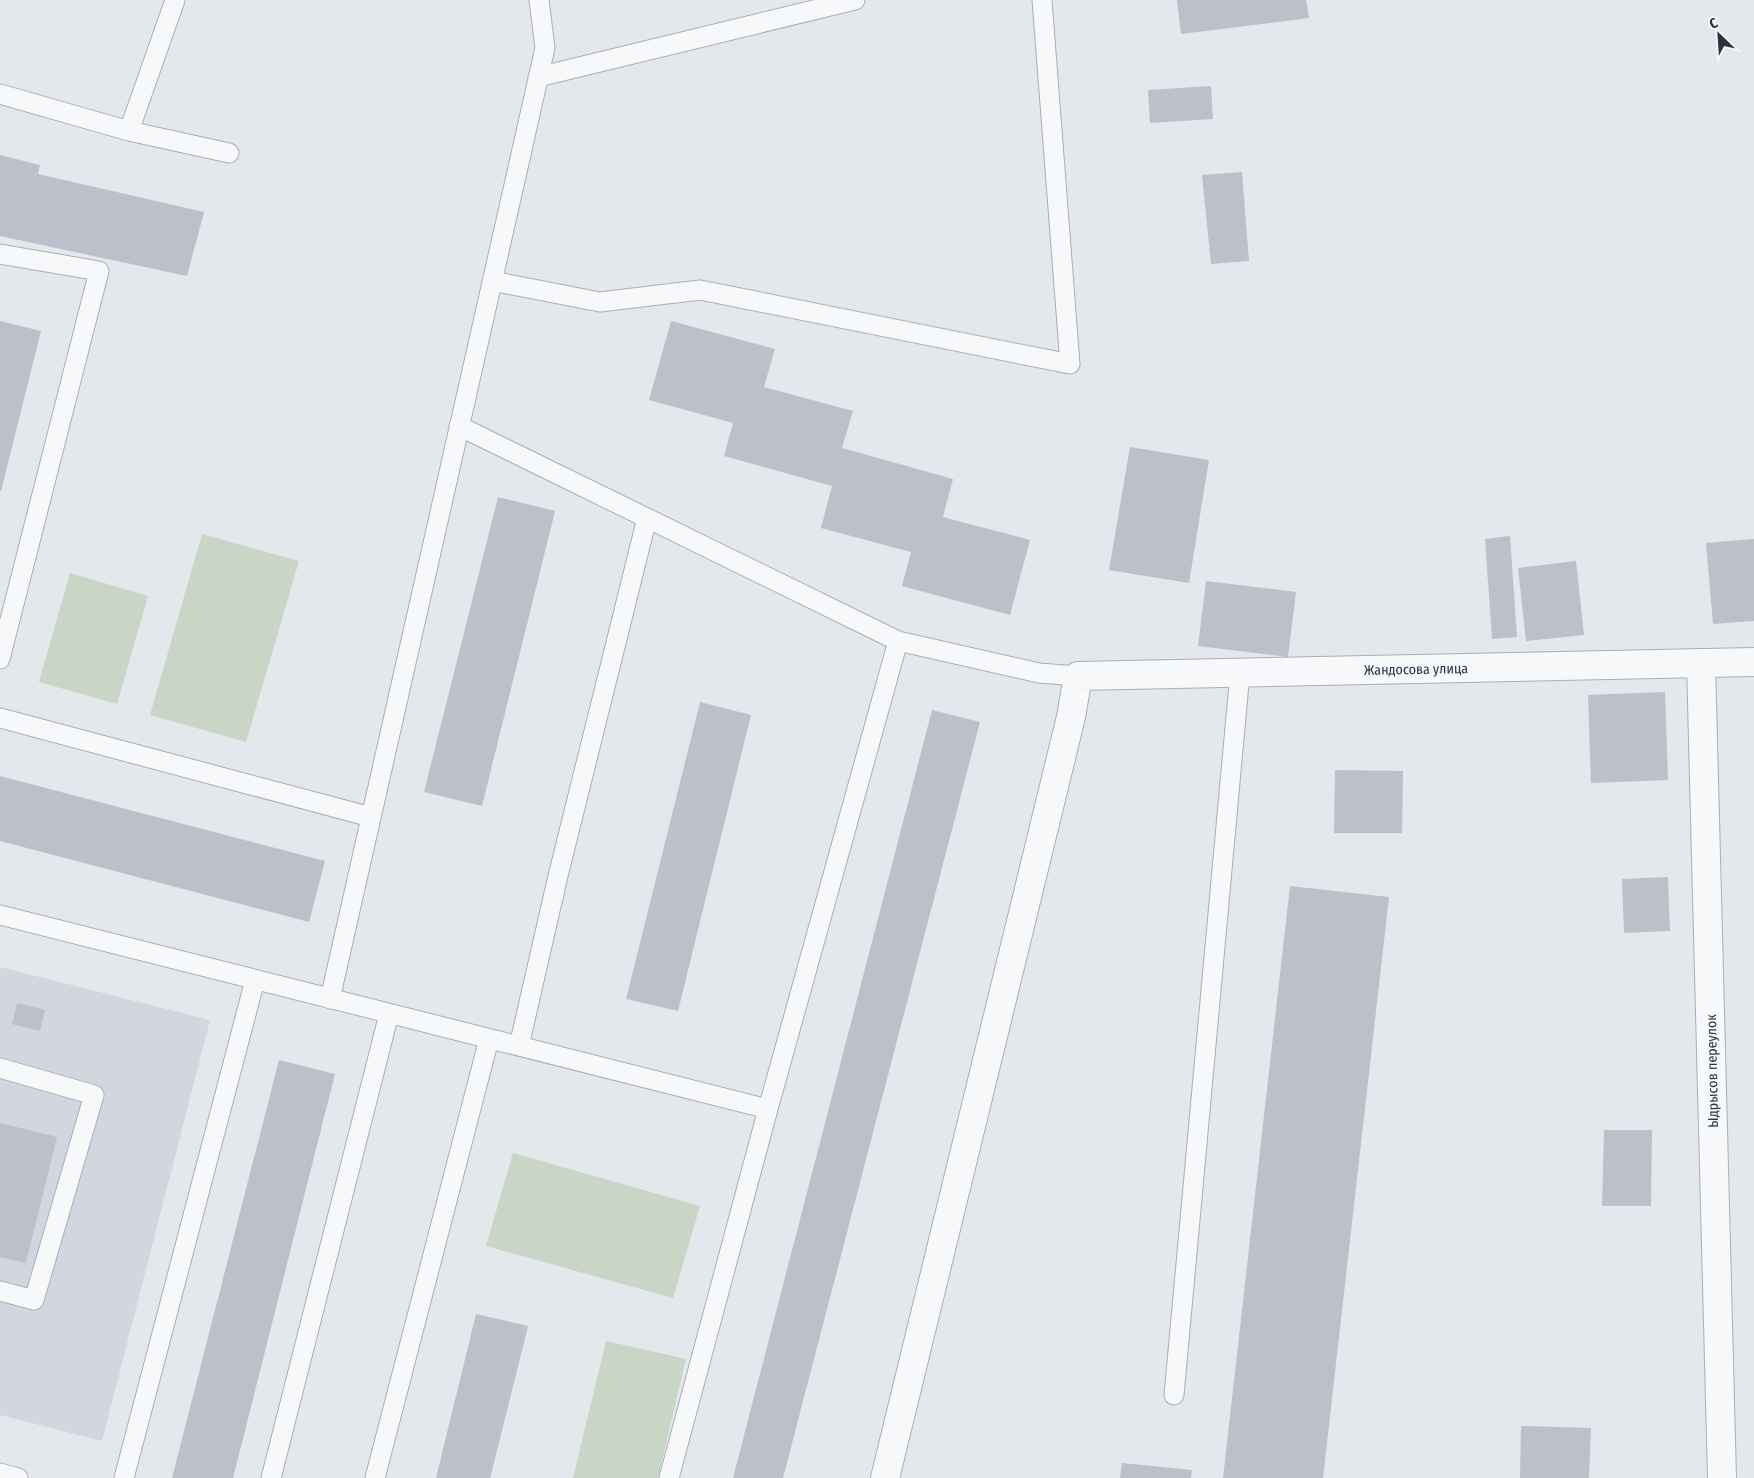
<svg xmlns="http://www.w3.org/2000/svg" width="1754" height="1478" font-family="'Fira Sans Condensed',sans-serif">
  <style>
    .built { fill: #d2d6de }
    .green { fill: #c9d6c5 }
    .building { fill: #bbc0ca }
    .lines { fill: none; stroke-linecap: round; stroke-linejoin: round }
    .service-casing { stroke: #a9aeb7; stroke-width: 21 }
    .minor-casing { stroke: #a9aeb7; stroke-width: 30 }
    .service { stroke: #f7f8fa; stroke-width: 19 }
    .minor { stroke: #f7f8fa; stroke-width: 28 }
    .labels { text-anchor: middle; stroke-width: 4; stroke-linejoin: round; paint-order: stroke }
    .street-label { font-size: 14px; fill: #2b3445; stroke: #f4f6f9 }
  </style>
  <rect width="100%" height="100%" fill="#e4e7ec"/>
  <path class="built" d="M0 967 210 1020 102 1441 0 1415Z"/>
  <path class="green" d="M202 534 299 561 246 742 150 715Z
    M70 573 148 596 117 704 39 682Z
    M513 1153 700 1206 673 1298 486 1246Z
    M606 1341 686 1359 658 1478H573Z"/>
  <path class="building" d="M1177 0H1306L1309 18 1181 34Z
    M1211 86 1213 119 1150 123 1148 90Z
    M0 155 40 165 38 174 204 212 187 276 0 236Z
    M1242 172 1249 261 1211 264 1202 175Z
    M0 321 41 331 1 491H0Z
    M671 321 775 349 764 387 853 411 842 448 953 479 943 517 1030 540 1010 615 902 586 911 552 821 528 832 486 724 456 733 423 649 400Z
    M1130 447 1209 460 1189 583 1109 570Z
    M498 497 555 511 482 806 424 792Z
    M1510 536 1517 637 1492 639 1485 539Z
    M1754 539V621L1713 624 1706 543Z
    M1576 561 1584 635 1526 641 1518 568Z
    M1206 581 1296 592 1288 657 1198 646Z
    M1665 692 1668 780 1591 783 1588 695Z
    M700 702 751 715 678 1011 626 999Z
    M932 710 980 722 783 1478H733Z
    M1335 770 1403 771 1402 833H1334Z
    M0 776 325 861 309 922 0 841Z
    M1668 877 1670 931 1624 933 1622 879Z
    M1290 886 1389 897 1323 1478H1223Z
    M17 1003 45 1010 40 1031 12 1024Z
    M279 1060 335 1074 233 1478H172Z
    M0 1123 57 1137 26 1263 0 1257Z
    M1604 1130H1652L1651 1206H1602Z
    M476 1314 528 1326 490 1478H436Z
    M1521 1426 1591 1428 1589 1478H1520Z
    M1122 1463 1192 1470 1191 1478H1120Z"/>
  <g class="lines">
    <defs>
      <path id="service" d="M538 77 855 0
        M0 94 129 131 175 0
        M129 131 229 153
        M0 254 99 271 0 659
        M492 281 600 302 700 290 1070 364 1042 0
        M459 426 898 641 1039 673 1078 676
        M0 718 371 817
        M0 915 768 1109
        M330 999 545 48 539 0
        M519 1046 558 876 647 518
        M0 1068 94 1095 34 1300 0 1291
        M1174 1395 1240 673
        M0 1473 18 1478
        M124 1478 255 980
        M271 1478 389 1014
        M375 1478 489 1039
        M669 1478 768 1109 898 641"/>
      <path id="minor" d="M1701 663 1722 1478
        M885 1478 1071 717 1078 676 1754 662"/>
    </defs>
    <use href="#service" class="service-casing"/>
    <use href="#minor" class="minor-casing"/>
    <use href="#service" class="service"/>
    <use href="#minor" class="minor"/>
  </g>
  <g class="labels">
    <g class="street-label">
      <text transform="translate(1416 669) rotate(-1)" y="5">Жандосова улица</text>
      <text transform="translate(1712 1071) rotate(-91)" y="5">Ыдрысов переулок</text>
    </g>
  </g>
  <g transform="translate(1719 35) rotate(335)" stroke="#f4f6f9" stroke-width="4" paint-order="stroke">
  <path d="M0-4L9 19L0 12L-9 19Z" fill="#2b3445"/>
  <text y="-8" font-size="14" font-weight="bold" text-anchor="middle" fill="#2b3445">С</text>
  </g>
</svg>
